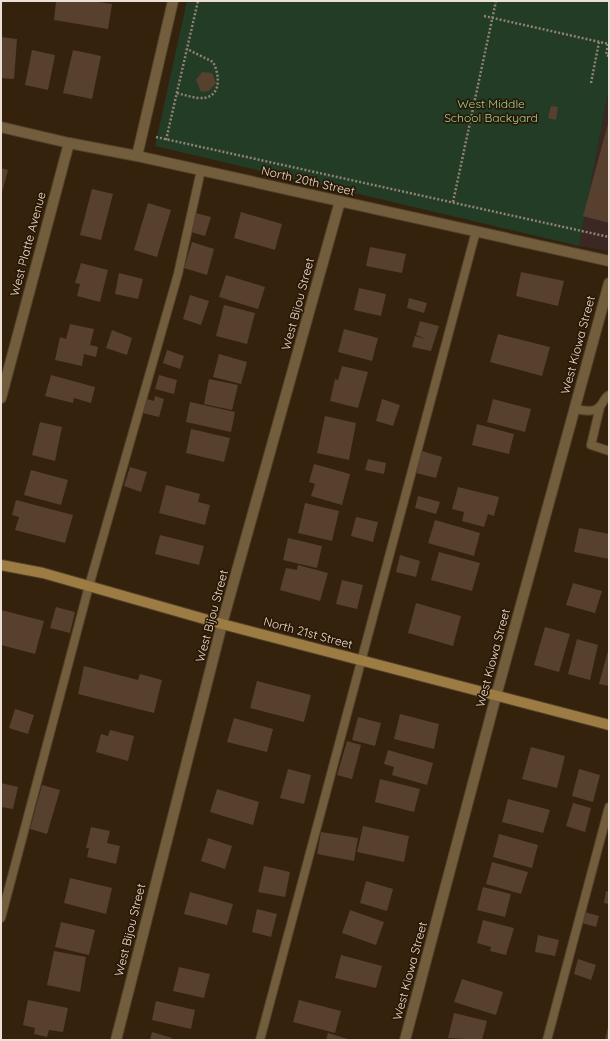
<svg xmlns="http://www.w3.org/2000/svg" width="610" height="1041" font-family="Quicksand,sans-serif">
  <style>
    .education { fill: #3b2824 }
    .green { fill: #233c26 }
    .building { fill: #57402e }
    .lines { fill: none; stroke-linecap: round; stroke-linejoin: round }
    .service-casing { stroke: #51402d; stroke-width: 10 }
    .minor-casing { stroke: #51402d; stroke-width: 12 }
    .secondary-casing { stroke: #51402d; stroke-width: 12 }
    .path { stroke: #918271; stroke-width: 2.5; stroke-dasharray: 2 2; stroke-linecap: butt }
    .service { stroke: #725d3c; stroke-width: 8 }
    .minor { stroke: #725d3c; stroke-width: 10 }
    .secondary { stroke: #9d7c44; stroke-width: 10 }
    .labels { text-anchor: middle; stroke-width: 3.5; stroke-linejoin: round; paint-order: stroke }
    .park-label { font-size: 12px; fill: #9cd7a3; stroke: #2a1804 }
    .street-label { font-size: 12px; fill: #ecdfd3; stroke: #2a1804 }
  </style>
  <rect width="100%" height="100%" fill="#34220d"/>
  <path class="education" d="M609 88V251L579 246Z"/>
  <path class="green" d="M187 1H609V88L579 246 155 146Z"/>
  <path class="building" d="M56 1H91L112 4 108 29 54 20Z
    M1 37 17 39 14 79 1 78Z
    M32 50 55 55 48 90 25 85Z
    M73 50 101 56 92 99 63 93Z
    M202 72 212 73 216 83 209 91 201 92 196 80Z
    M551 106 558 107 556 120 548 118Z
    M609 120V223L583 216Z
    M1 168 8 170 1 196Z
    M92 189 113 194 101 240 80 235Z
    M148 203 171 210 157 257 134 250Z
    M241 212 282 224 275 250 234 238Z
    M196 213 211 217 205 236 191 232Z
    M192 242 214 249 207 275 184 268Z
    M370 247 406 254 402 273 366 266Z
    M81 263 108 270 100 302 77 296 80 284 75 283Z
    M521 272 564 281 558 306 516 296Z
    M119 273 143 279 138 299 115 294Z
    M226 275 265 287 258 309 219 297Z
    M359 288 386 294 381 316 354 310Z
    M190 295 209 301 201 325 183 319Z
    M409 298 427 303 424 313 407 308Z
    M224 305 255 313 247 344 216 336Z
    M420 321 439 326 431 351 412 347 415 336 426 339 416 335Z
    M70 324 94 329 90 345 98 347 96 357 84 354 82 366 55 360 60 337 66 339Z
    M344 329 378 338 372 361 338 352Z
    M112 330 132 338 127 355 106 348Z
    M498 334 550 347 542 376 490 362Z
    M167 350 184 356 180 369 163 363Z
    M219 354 247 362 241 384 213 377Z
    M342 366 368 372 358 408 330 401 335 379 338 380Z
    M51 375 95 387 91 403 74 398 73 403 45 396Z
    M159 375 177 380 174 394 155 389Z
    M209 379 238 385 232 410 204 404Z
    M155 396 164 399 159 417 143 413 147 399 154 401Z
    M382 399 400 405 393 426 376 421Z
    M493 399 531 409 525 432 487 422Z
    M190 402 235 412 231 432 186 422Z
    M325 416 356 423 349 460 317 453Z
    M40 422 62 427 55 461 32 455Z
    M477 424 514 434 509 454 472 445Z
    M191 429 230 438 224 462 186 453Z
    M422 451 442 457 436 478 416 473Z
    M368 459 386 463 384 474 365 470Z
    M314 464 350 474 342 505 311 496 315 484 309 482Z
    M130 467 147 472 141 492 124 486Z
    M31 470 68 480 61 505 24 495Z
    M166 485 200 494 198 502 210 505 205 525 159 513Z
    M458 487 499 497 494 516 488 514 484 527 462 521 464 512 452 509Z
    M418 496 440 502 436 514 415 508Z
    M16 500 73 515 65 543 15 530 19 517 12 515Z
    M305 503 339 511 332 541 298 533Z
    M356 517 378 522 373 542 351 536Z
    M435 520 480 533 474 556 428 543Z
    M579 528 609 534V559L574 552Z
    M160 535 204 546 199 565 155 554Z
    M288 538 322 546 317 568 283 560Z
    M439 552 480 563 472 591 431 580Z
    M400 555 420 561 416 577 396 572Z
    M298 565 328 573 320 601 280 590 286 568 297 570Z
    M342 580 363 585 357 609 336 604Z
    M573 583 602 591 595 613 566 605Z
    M416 603 461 616 453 646 408 633Z
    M56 607 75 612 70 633 50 628Z
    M1 610 44 621 35 654 1 645Z
    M545 627 570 634 559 672 534 665Z
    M577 639 598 645 590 680 568 674Z
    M609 647V686L599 684Z
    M84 666 138 680 140 674 162 680 154 713 78 694Z
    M257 681 311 695 304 722 250 708Z
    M15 709 34 715 28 734 9 728Z
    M400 714 439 724 434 749 394 739Z
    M358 717 381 723 375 746 352 740Z
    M234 718 273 729 267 752 227 742Z
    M110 730 134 736 128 761 96 752 101 734 108 736Z
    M347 741 361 745 352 779 337 775Z
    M531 747 565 756 557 788 522 779Z
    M388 750 433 763 427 785 392 775 394 767 384 764Z
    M288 769 311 775 304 804 280 798Z
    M579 769 600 775 593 802 572 796Z
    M380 779 420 789 414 812 375 802Z
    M1 783 18 787 13 809 1 807Z
    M42 785 60 790 47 834 30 829Z
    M217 789 259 802 253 825 210 812Z
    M508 799 550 810 543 833 502 822Z
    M573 803 591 808 585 832 566 826Z
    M363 826 409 836 404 862 357 852Z
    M91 827 110 831 107 843 120 846 116 864 87 857 89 848H86Z
    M321 832 358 838 354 861 317 854Z
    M499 834 538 845 532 868 493 857Z
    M208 838 232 846 225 869 201 861Z
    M492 862 528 872 521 894 486 884Z
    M264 866 290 872 285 897 258 892Z
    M70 878 112 888 106 914 64 903Z
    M366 881 393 889 387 911 360 903Z
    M483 887 511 894 505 917 477 910Z
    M606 891 609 892V904L604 903Z
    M190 892 233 904 227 925 184 914Z
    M257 909 277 914 271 937 252 932Z
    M350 910 384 922 376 945 342 933Z
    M585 912 599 916 596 927 582 923Z
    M483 920 514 928 506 955 490 951 491 947 477 943Z
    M61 922 95 930 89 955 55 947Z
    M538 935 559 940 555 956 535 952Z
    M54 951 86 957 80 992 47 985Z
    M341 955 382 966 376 988 335 978Z
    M578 959 596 965 591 980 574 974Z
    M179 967 210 974 204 998 173 991Z
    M462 979 503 992 496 1015 454 1002Z
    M28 1000 68 1008 63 1032 49 1030 47 1037 34 1034 35 1028 23 1025Z
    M299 1000 341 1011 335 1033 293 1022Z
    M156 1001 195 1010 191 1029 152 1020Z
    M454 1013 487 1021 482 1040 448 1038Z
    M608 1027 609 1040H605Z
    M152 1032 172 1038 171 1040H150Z
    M328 1033 351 1040H326Z"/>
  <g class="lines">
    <defs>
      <path id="service" d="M600 407 591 445 609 451
        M574 409C583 410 595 414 601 405 604 401 605 397 609 395
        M1 918 89 586 178 274 201 170
        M260 1040 476 231
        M547 1040 609 807"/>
      <path id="minor" d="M1 127 69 143 137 156 609 261
        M137 156 173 1
        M1 398 69 143
        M116 1040 222 624 340 201
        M405 1040 496 696 609 283"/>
      <path id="secondary" d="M1 565 43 573 222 624 609 725"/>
    </defs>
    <use href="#service" class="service-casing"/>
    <use href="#minor" class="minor-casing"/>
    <use href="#secondary" class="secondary-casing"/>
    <path class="path" d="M484 16 609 44
      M608 44 606 55 609 56
      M591 83 599 42
      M177 93C184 95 191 97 198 98 221 100 221 77 213 62L187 49
      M156 137 609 237
      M166 140 198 1
      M453 202 496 1"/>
    <use href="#service" class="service"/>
    <use href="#minor" class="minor"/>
    <use href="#secondary" class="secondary"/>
  </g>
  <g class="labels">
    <g class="park-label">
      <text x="491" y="108">West Middle<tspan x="491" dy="14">School Backyard</tspan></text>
    </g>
    <g class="street-label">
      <text transform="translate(308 181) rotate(13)" y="4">North 20th Street</text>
      <text transform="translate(28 244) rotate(-75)" y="4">West Platte Avenue</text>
      <text transform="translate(298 304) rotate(-75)" y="4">West Bijou Street</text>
      <text transform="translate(578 345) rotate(-75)" y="4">West Kiowa Street</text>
      <text transform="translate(212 616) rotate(-75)" y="4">West Bijou Street</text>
      <text transform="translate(308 633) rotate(15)" y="4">North 21st Street</text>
      <text transform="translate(493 658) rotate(-75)" y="4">West Kiowa Street</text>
      <text transform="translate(130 930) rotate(-76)" y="4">West Bijou Street</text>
      <text transform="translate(410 971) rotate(-75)" y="4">West Kiowa Street</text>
    </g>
  </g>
  <rect width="610" height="1041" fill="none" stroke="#ecdfd3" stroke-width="4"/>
</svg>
